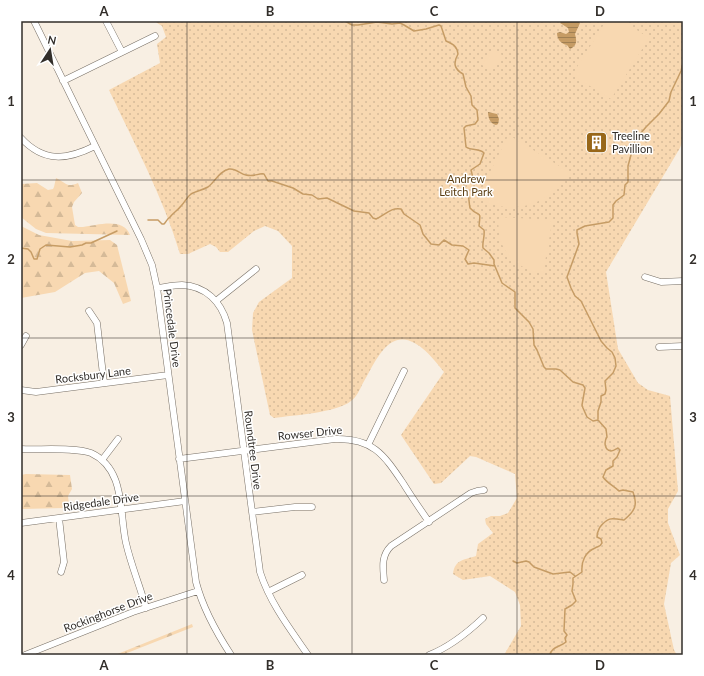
<svg xmlns="http://www.w3.org/2000/svg" width="704" height="676" font-family="Lato,sans-serif">
  <style>
    .forest { fill: url(#forest-firs) }
    .park { fill: url(#park-dots) }
    .pitch { fill: #f8d8b1 }
    .water { fill: url(#water-rules) }
    .lines { fill: none; stroke-linecap: round; stroke-linejoin: round }
    .stream { stroke: #c69c65; stroke-width: 1.5 }
    .minor-casing { stroke: #776f65; stroke-width: 7 }
    .minor { stroke: #fff; stroke-width: 6 }
    .grid { fill: none; stroke: #322e2a; stroke-width: 1; stroke-opacity: 0.55 }
    .labels { text-anchor: middle; stroke-width: 3; stroke-linejoin: round; paint-order: stroke }
    .poi-label { font-size: 11px; fill: #322e2a; stroke: #fff; text-anchor: start }
    .park-label { font-size: 11px; fill: #593c10; stroke: #fff }
    .street-label { font-size: 11px; fill: #322e2a; stroke: #fff }
    .neatline { fill: none; stroke: #322e2a; stroke-width: 1.5 }
    .grid-label { font-size: 13px; text-anchor: middle; font-weight: bold; fill: #322e2a }
  </style>
  <defs>
    <pattern id="forest-firs" width="22" height="20" patternUnits="userSpaceOnUse"><rect width="22" height="20" fill="#f8d8b1"/><path d="M5 1l3.5 6h-7zM16 11l3.5 6h-7z" fill="#d5ba98"/></pattern>
    <pattern id="park-dots" width="8" height="8" patternUnits="userSpaceOnUse"><rect width="8" height="8" fill="#f8d8b1"/><path d="M2 2h.1M6 6h.1" fill="none" stroke="#d5ba98" stroke-width="1.8" stroke-linecap="round"/></pattern>
    <pattern id="water-rules" width="6" height="5" patternUnits="userSpaceOnUse"><rect width="6" height="5" fill="#c69c65"/><path d="M0 2.5h6" fill="none" stroke="#a18053"/></pattern>
  </defs>
  <rect width="100%" height="100%" fill="#f8efe3"/>
  <path class="forest" d="M56 178C66 183 67 188 78 183L82 193 74 202 72 207 75 225 78 227H83C97 225 124 217 130 235L46 233 36 229 21 217V184L37 183 48 190 53 189 54 187Z
    M21 226 39 235 72 241 110 240 117 245 131 301 123 304 114 283 99 271 85 273 55 292 21 298Z
    M26 474 70 475 72 489 68 496 69 505 65 508 21 509V475Z
    M192 624 193 627 122 655H115Z"/>
  <path class="park" d="M154 21H681L683 23V140L680 148 606 272 618 349 638 383 648 390 670 396 678 491 668 509V523L680 555 671 563 664 604 674 650 677 655H504L521 626 520 605 515 592 490 576 463 580 453 574C455 559 464 560 476 556L478 544 493 533 486 524 485 519 491 516H500L508 513 517 498 515 474 476 457 470 456 441 483 434 484 401 435 444 372C430 354 406 324 384 349 375 359 369 373 363 383 360 389 356 398 351 401 336 413 294 415 274 418L270 415 252 330 253 313 259 302 292 278V246L278 231 265 226 254 231 228 252H220L216 247 210 244 188 254H180C163 197 134 143 109 90L160 63 157 44 166 37 162 26Z"/>
  <path class="pitch" d="M606 21H623L649 38 611 99 572 75Z
    M492 49 502 55 491 72 482 65Z
    M512 137 569 172C551 206 510 217 477 198L507 138Z
    M499 217 550 220 552 223 543 273C513 269 495 247 499 217Z"/>
  <path class="water" d="M562 21H578L580 23 575 34C577 41 577 46 570 49L567 45C561 44 557 39 557 33L560 32 566 34 569 32 568 28 560 23Z
    M488 112 497 114 499 119 498 124 496 125C490 124 488 117 488 112Z"/>
  <g class="lines">
    <path class="stream" d="M345 21 352 25H358L377 22 392 24 400 23 404 25 414 31 426 29 439 25 441 26 446 41C453 44 457 46 458 54 453 63 454 69 463 74L466 87 471 96 472 105 477 110 478 120 475 124 466 126 464 128 466 147C472 151 479 148 484 153L480 164 471 170 473 178 463 181C463 187 466 188 468 193 469 198 469 203 470 208 480 219 481 208 479 226L484 230C485 237 482 242 483 248L489 253 494 260V264L502 283 515 292V308L529 322 533 329 534 345 537 350 544 367 546 369H556L560 370 573 382 583 385 585 388 582 405 583 408 587 417 593 421 598 420 606 429 607 437C604 441 604 450 611 451 614 451 616 449 618 448L620 450 617 457 613 461V466L606 470 603 477C607 483 614 486 619 491L623 490 633 492C638 505 635 511 624 520 611 518 608 517 600 527 598 531 597 532 597 537L601 539 602 543C600 547 599 546 595 548 585 552 581 562 582 572L573 578V584L572 591 576 601 572 605 565 609 564 631 567 635 565 638 566 642C560 647 551 647 550 655
      M148 220H158L162 224H164C166 222 167 219 170 217 173 213 178 210 181 206 185 202 186 198 191 194 196 191 203 190 208 187 216 181 218 172 229 169 236 168 240 174 246 175 255 177 258 173 264 174L268 181H272L293 188 303 194 312 195 318 199 327 198 354 211 369 213 373 218 376 219C385 215 391 207 401 209L404 214 420 225 423 234 431 244 439 245 444 240 452 245 463 246 469 250 465 259 468 264 474 263 495 266
      M21 248 28 249 31 252 34 259H37L40 249 46 245 70 247 82 245 86 243H91L117 231
      M598 419V411L601 402V396L605 394 606 390 605 381 613 373 616 366 615 358 612 352 607 348 601 341 581 301 575 296 571 288 567 277 579 244 577 233V230L585 226 609 222 613 218V205L616 201 624 195 625 185 628 182V166L635 140 646 127 659 114 669 101 671 92 681 71 683 63
      M513 561 517 563 526 561 529 562 534 567 553 574 570 572 575 576"/>
    <defs>
      <path id="minor" d="M34 21 141 239 152 265 157 288 196 582C203 609 216 632 231 655
        M106 21 122 52
        M63 81 155 36
        M21 138C44 163 67 160 95 146
        M645 277 661 282 683 281
        M157 288C165 287 174 285 182 285 206 286 221 302 227 323L260 572C270 603 290 629 308 655
        M216 301 256 269
        M89 311 97 323 104 383
        M21 345 26 336
        M659 347 683 346
        M21 390 36 392 168 375
        M368 445 404 371
        M21 449C39 450 76 447 91 453 126 469 119 513 126 543 131 565 140 586 146 608
        M179 459 335 439C373 438 384 455 403 483 411 496 420 509 429 522
        M102 460 118 439
        M252 512 295 507H312
        M59 518 64 562 61 572
        M21 523 185 501
        M384 580C383 567 381 556 391 546L471 493 477 491 484 490
        M268 592 302 575
        M25 655 133 612 198 591
        M429 655C450 647 467 633 483 618"/>
    </defs>
    <use href="#minor" class="minor-casing"/>
    <use href="#minor" class="minor"/>
  </g>
  <path class="grid" d="M187 21V655M352 21V655M517 21V655M21 180H683M21 338H683M21 496H683"/>
  <defs>
    <symbol id="building-square" viewBox="-11 -11 22 22"><rect x="-9" y="-9" width="18" height="18" rx="4" fill="#986719" stroke="#fff"/><path d="M-4-6H4V6H1V3H-1V6H-4ZM-2.5-4.3h1.7v1.8h-1.7ZM.8-4.3h1.7v1.8H.8ZM-2.5-1h1.7V.8h-1.7ZM.8-1h1.7V.8H.8Z" fill="#fff"/></symbol>
  </defs>
  <g fill-rule="evenodd">
    <use href="#building-square" x="584" y="130" width="25" height="25"/>
  </g>
  <g class="labels">
    <g class="poi-label">
      <text x="612" y="140">Treeline<tspan x="612" dy="13">Pavillion</tspan></text>
    </g>
    <g class="park-label">
      <text x="466" y="183">Andrew<tspan x="466" dy="13">Leitch Park</tspan></text>
    </g>
    <g class="street-label">
      <text transform="translate(172 328) rotate(83)" y="4">Princedale Drive</text>
      <text transform="translate(93 375) rotate(-7)" y="4">Rocksbury Lane</text>
      <text transform="translate(310 433) rotate(-6)" y="4">Rowser Drive</text>
      <text transform="translate(253 450) rotate(83)" y="4">Roundtree Drive</text>
      <text transform="translate(101 502) rotate(-8)" y="4">Ridgedale Drive</text>
      <text transform="translate(108 612) rotate(-21)" y="4">Rockinghorse Drive</text>
    </g>
  </g>
  <rect width="704" height="676" fill="none" stroke="#ffffff" stroke-width="44"/>
  <g transform="translate(50 50) rotate(12)" stroke="#ffffff" stroke-width="3" paint-order="stroke">
  <path d="M0-3L7 15L0 10L-7 15Z" fill="#322e2a"/>
  <text y="-6" font-size="11" font-weight="bold" text-anchor="middle" fill="#322e2a">N</text>
  </g>
  <rect x="22" y="22" width="660" height="632" class="neatline"/>
  <g class="grid-label">
    <text x="104" y="16">A</text>
    <text x="270" y="16">B</text>
    <text x="434" y="16">C</text>
    <text x="600" y="16">D</text>
    <text x="11" y="106">1</text>
    <text x="693" y="106">1</text>
    <text x="11" y="264">2</text>
    <text x="693" y="264">2</text>
    <text x="11" y="422">3</text>
    <text x="693" y="422">3</text>
    <text x="11" y="580">4</text>
    <text x="693" y="580">4</text>
    <text x="104" y="670">A</text>
    <text x="270" y="670">B</text>
    <text x="434" y="670">C</text>
    <text x="600" y="670">D</text>
  </g>
</svg>
